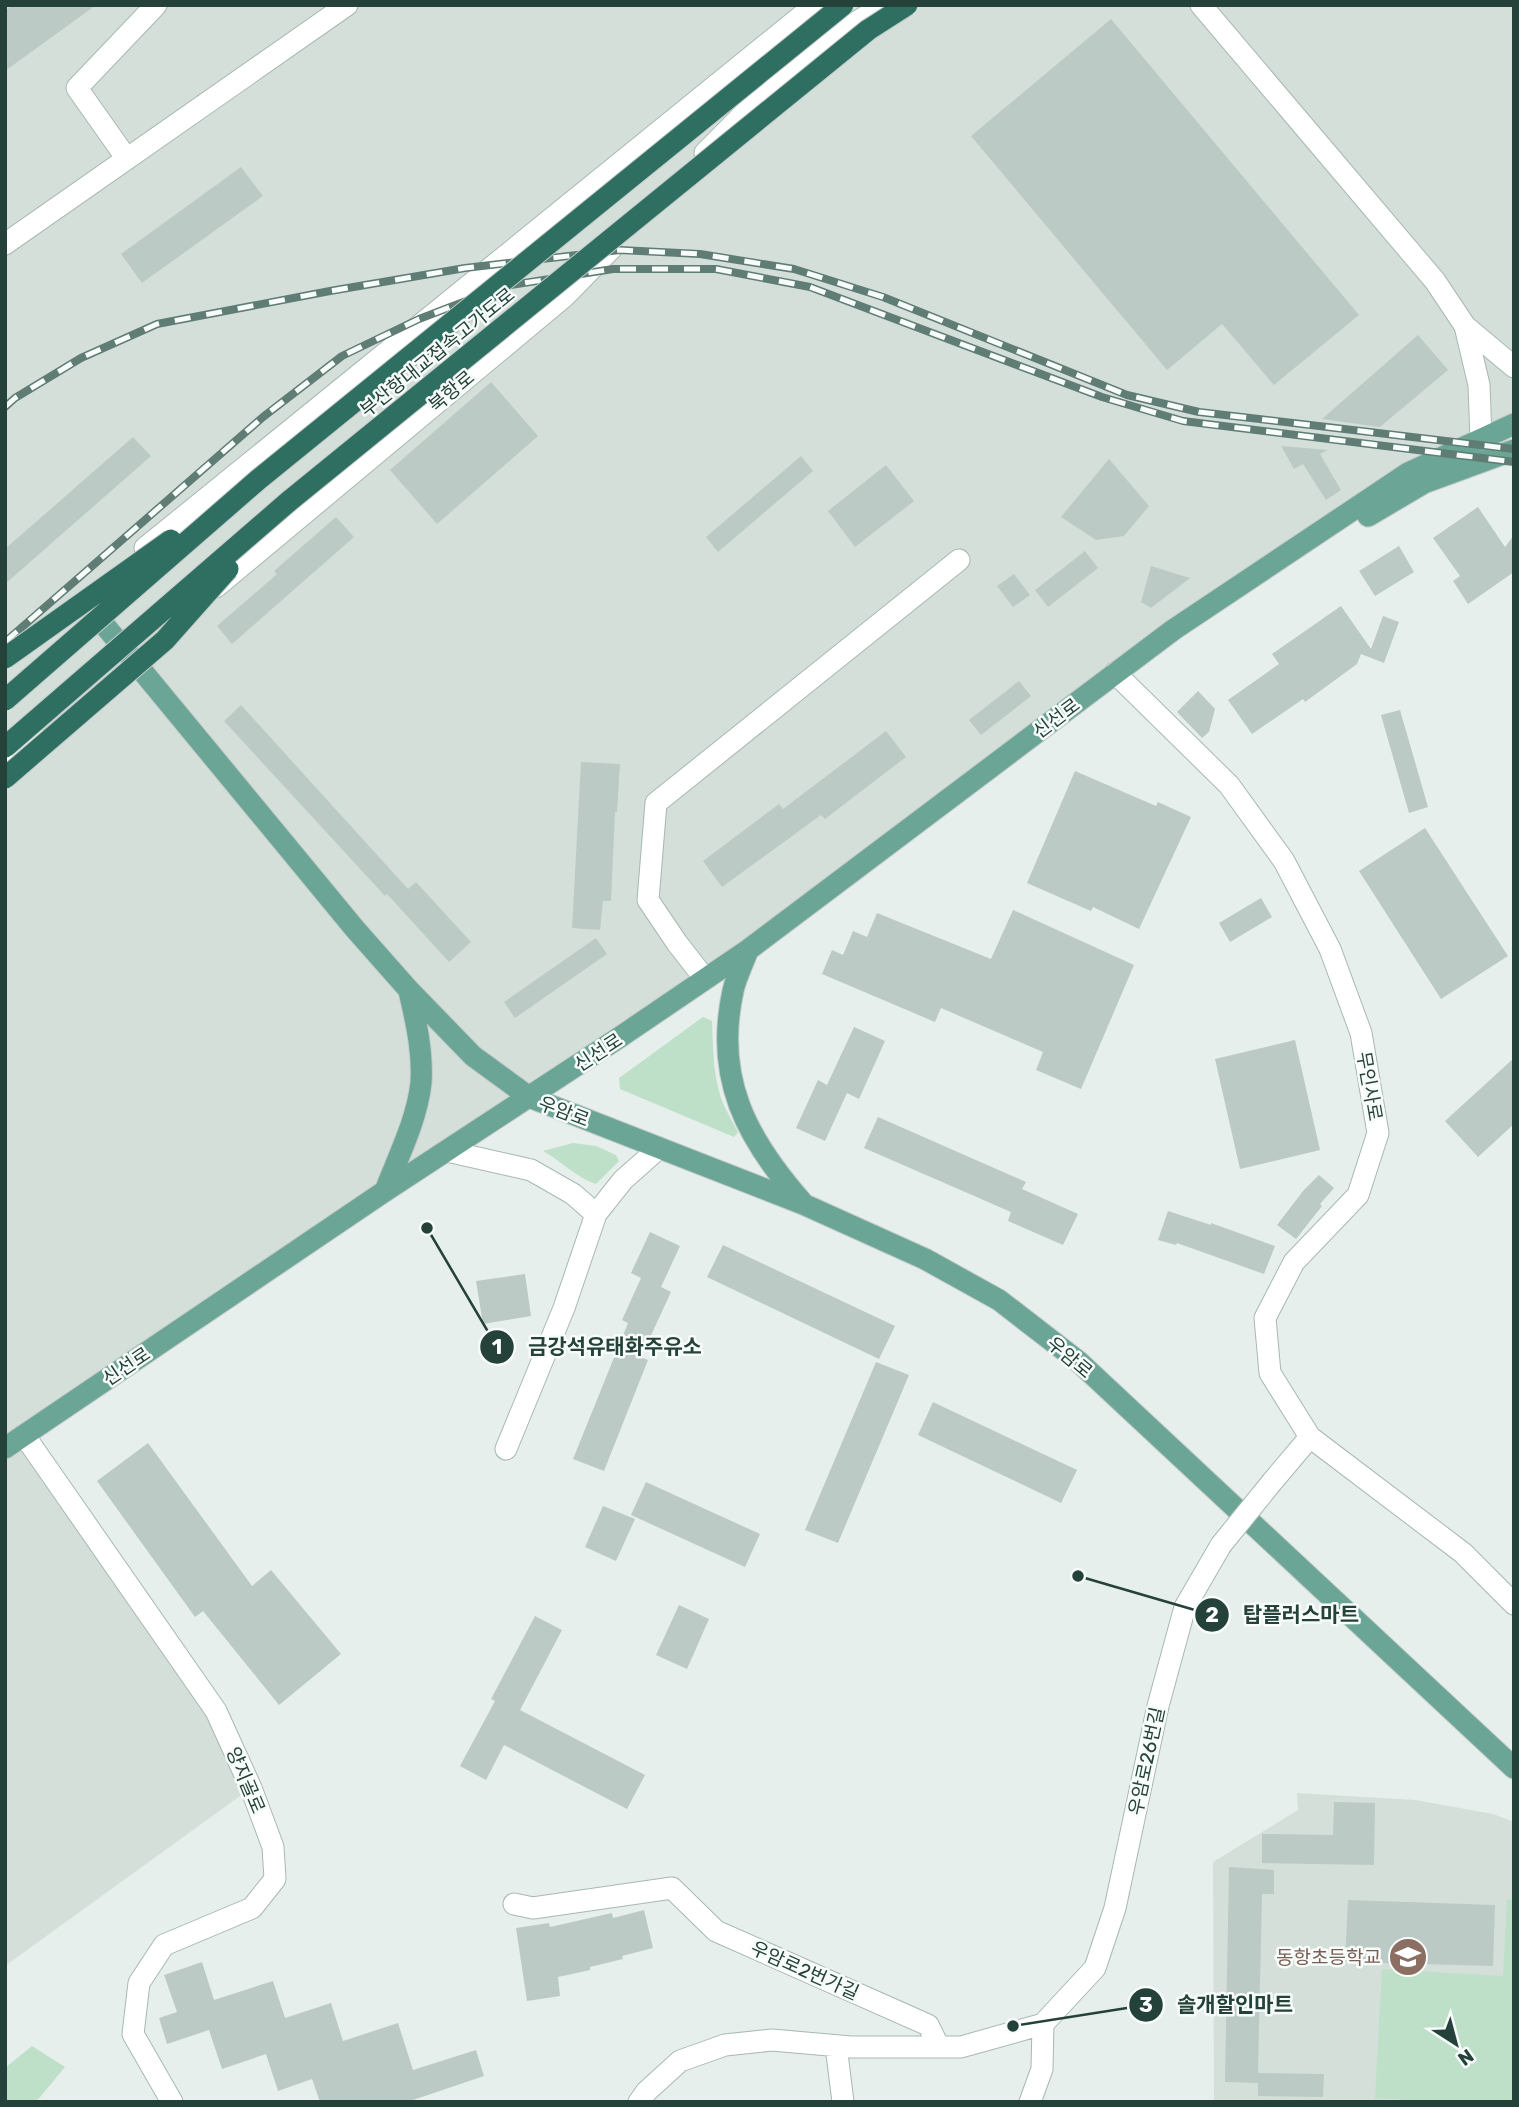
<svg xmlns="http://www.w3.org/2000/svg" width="1519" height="2107" font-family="Rubik,'Noto Sans KR',sans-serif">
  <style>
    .built { fill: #d4dfda }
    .green { fill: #bfe0c8 }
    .building { fill: #bbcac4 }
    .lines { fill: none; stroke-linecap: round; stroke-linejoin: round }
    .minor-casing { stroke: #a8b8b2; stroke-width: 23 }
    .major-casing { stroke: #c2cac8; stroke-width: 23 }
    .minor { stroke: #fff; stroke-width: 21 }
    .major { stroke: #6aa596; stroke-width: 21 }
    .rail-casing { stroke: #5f7d75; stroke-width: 8 }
    .rail { stroke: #f7fbf9; stroke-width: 5; stroke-dasharray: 16; stroke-linecap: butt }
    .minor-bridge-casing { stroke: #a8b8b2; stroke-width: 23; stroke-linecap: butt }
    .highway-bridge-casing { stroke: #c2cac8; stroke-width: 23; stroke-linecap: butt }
    .minor-bridge { stroke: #fff; stroke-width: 21 }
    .highway-bridge { stroke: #2f6f62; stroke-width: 21 }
    .labels { text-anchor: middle; stroke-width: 5; stroke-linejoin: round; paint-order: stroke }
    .street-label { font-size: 19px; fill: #24423a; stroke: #f7fbf9 }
    .education-label { font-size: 19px; fill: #785e54; stroke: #f7fbf9; text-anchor: end }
    .leader { fill: none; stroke: #24423a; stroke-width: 2.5 }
    .callout-dot { fill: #24423a; stroke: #f7fbf9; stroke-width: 2.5 }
    .mark-label { font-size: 21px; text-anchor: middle; font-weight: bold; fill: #fff }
    .callout-label { font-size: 21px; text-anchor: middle; font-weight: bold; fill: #24423a; stroke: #f7fbf9; stroke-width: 5; stroke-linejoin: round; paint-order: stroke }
  </style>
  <rect width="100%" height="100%" fill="#e6efeb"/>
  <path class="built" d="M5 5H1514V424L1173 630 748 950 24 1435 216 1711 251 1788 5 1966Z
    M1297 1793 1415 1800 1493 1814 1514 1822V2102H1214L1213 1862 1298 1810Z"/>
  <path class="green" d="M703 1017 712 1021C713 1047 713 1073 721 1098 725 1109 732 1121 738 1132L734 1137 620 1089 619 1078Z
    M573 1143 596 1146 616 1155 619 1161 596 1184C577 1178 561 1161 543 1151Z
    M1507 1899 1514 1900V2102H1434L1375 2098 1382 1969 1503 1976Z
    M32 2046 65 2067 36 2102H5V2068Z"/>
  <path class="building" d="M13 5H96L5 71V11Z
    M1111 19 1359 315 1274 385 1222 324 1167 370 971 136Z
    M241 167 263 196 142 283 121 254Z
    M1418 335 1448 370 1380 427 1322 419Z
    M491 382 538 436 437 524 390 470Z
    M133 437 151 456 5 584V549Z
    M1281 446 1328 450 1320 454 1341 490 1326 500 1303 464 1294 469Z
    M801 456 813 471 718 552 706 537Z
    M1109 459 1149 506 1124 536 1096 540 1061 517Z
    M886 465 914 501 855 547 828 511Z
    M1478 507 1505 547 1514 535V572L1468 604 1453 581 1460 576 1433 538Z
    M336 517 354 537 232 644 217 626 277 574 274 571Z
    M1399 546 1414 572 1375 596 1359 571Z
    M1085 551 1098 568 1048 607 1035 590Z
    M1151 566 1190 578 1151 608 1141 602Z
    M1014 574 1030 595 1013 607 997 586Z
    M1341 606 1371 649 1383 616 1399 622 1384 663 1361 654 1357 664 1305 702 1303 699 1252 734 1228 700 1279 664 1272 654Z
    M1019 681 1031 696 981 735 969 720Z
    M1198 691 1215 709 1209 732 1202 738 1177 712Z
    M241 705 408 889 416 882 471 942 449 962 387 894 385 896 224 721Z
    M1400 710 1428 807 1409 813 1381 715Z
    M886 731 906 757 825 819 821 815 722 887 703 861 779 804 783 809Z
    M581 762 620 764 617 812H615L611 901H603L600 930 572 928Z
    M1075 771 1156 806 1158 802 1191 817 1139 929 1093 907 1091 911 1027 883Z
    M1425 828 1508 956 1441 999 1359 871Z
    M1261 898 1272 917 1230 942 1219 923Z
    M1013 910 1134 965 1081 1089 1036 1070 1043 1052 941 1008 935 1022 822 974 832 950 843 955 853 931 867 937 877 913 991 959Z
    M596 938 607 954 515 1018 504 1002Z
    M854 1027 885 1041 859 1099 847 1093 825 1141 796 1128 818 1080 827 1085Z
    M1295 1040 1320 1150 1240 1169 1215 1059Z
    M1514 1058V1124L1478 1157 1445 1121Z
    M878 1117 1026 1182 1022 1189 1078 1214 1063 1245 1008 1221 1011 1212 864 1148Z
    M1319 1175 1334 1188 1320 1204 1322 1206 1296 1239 1277 1225 1303 1191Z
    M1168 1211 1211 1225V1223L1275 1246 1264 1274 1177 1243 1176 1245 1158 1240Z
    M650 1232 680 1246 661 1287 671 1292 641 1357 648 1360 604 1471 573 1459 628 1323 622 1320 641 1278 631 1273Z
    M723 1245 895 1326 879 1359 707 1277Z
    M525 1274 531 1316 483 1324 476 1281Z
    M876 1362 909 1375 838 1543 805 1530Z
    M933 1402 1077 1470 1061 1503 918 1435Z
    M148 1443 252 1586 271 1570 341 1654 279 1705 203 1611 195 1617 97 1481Z
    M646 1482 760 1534 745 1567 631 1515Z
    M603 1506 635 1519 616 1561 585 1547Z
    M679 1605 709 1619 687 1669 656 1655Z
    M535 1616 562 1630 520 1710 645 1775 627 1809 504 1745 486 1780 460 1766 495 1701 491 1699Z
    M1334 1802 1375 1803 1374 1865 1262 1863V1834L1333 1835Z
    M1229 1867 1274 1870V1894H1262L1258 2073 1324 2074 1323 2097 1258 2096V2075V2083L1225 2082Z
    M1348 1900 1495 1905 1493 1966 1345 1962Z
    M644 1910 653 1948 622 1956 623 1959 590 1967V1970L558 1977 560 1996 527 2001 516 1928 549 1923 550 1927 612 1913 613 1918Z
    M202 1962 214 2000 273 1981 285 2018 331 2003 343 2041 398 2023 413 2070 476 2050 484 2076 407 2102H320L312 2079 278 2091 266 2054 222 2069 209 2030 167 2044 159 2018 177 2012 164 1975Z"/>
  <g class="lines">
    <defs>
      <path id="minor" d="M1201 5 1435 281 1465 326 1514 367
        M705 153 799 58 884 5
        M127 159 77 88 156 5
        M5 244 347 5
        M1465 326 1479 385 1481 439
        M145 548 815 5
        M216 587 565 296 611 249
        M1115 673 1229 785 1284 861 1330 949 1361 1033 1378 1133 1358 1195 1294 1262 1265 1318 1270 1373 1310 1437 1463 1553 1514 1604
        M5 764 36 738
        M705 979 677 943 648 900 656 803 959 560
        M447 1151 531 1170 573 1194 596 1214
        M24 1435 216 1711 251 1788 273 1847 275 1879 252 1908 164 1945 139 1983 133 2034 172 2102
        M506 1449 564 1308 596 1214 623 1180 659 1148
        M1272 1482 1310 1437
        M514 1904 533 1908 672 1888 716 1931 928 2025 939 2047
        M836 2046 843 2102
        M639 2102 646 2092 680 2061 725 2045 772 2040 851 2047H961L1043 2024
        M1030 2102 1042 2069 1043 2024 1095 1968 1115 1908 1158 1706 1185 1607 1221 1545"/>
      <path id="major" d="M1368 516 1424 483 1514 450
        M87 604 355 929 408 989 473 1056 529 1097 803 1204 925 1259 999 1300 1078 1361 1514 1768
        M748 950C743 964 736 977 733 991 714 1078 746 1138 802 1202
        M385 1191C398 1157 417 1120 421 1083 423 1052 416 1021 409 991
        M5 1448 385 1191 620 1037 748 950 1173 630 1408 473 1514 424"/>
    </defs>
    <use href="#minor" class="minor-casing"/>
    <use href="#major" class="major-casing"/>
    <use href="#minor" class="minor"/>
    <use href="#major" class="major"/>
    <defs>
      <path id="rail" d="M5 407 15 398 81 358 157 324 330 291 465 268 620 250 700 254 794 269 883 297 1127 395 1199 412 1514 449
        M5 642 263 417 342 356 419 319 505 286 613 269H716L810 287 1102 397 1183 421 1514 462"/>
    </defs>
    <use href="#rail" class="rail-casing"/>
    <use href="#rail" class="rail"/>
    <defs>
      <path id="minor-bridge" d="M1221 1545 1272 1482"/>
      <path id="highway-bridge" d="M5 658 171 540
        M5 700 259 479 843 5
        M5 747 288 502 868 30 907 5
        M5 778 165 640 228 569"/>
    </defs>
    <use href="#minor-bridge" class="minor-bridge-casing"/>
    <use href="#highway-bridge" class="highway-bridge-casing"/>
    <use href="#minor-bridge" class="minor-bridge"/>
    <use href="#highway-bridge" class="highway-bridge"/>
  </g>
  <defs>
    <symbol id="school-disc" viewBox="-11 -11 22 22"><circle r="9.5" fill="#8d6e63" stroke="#f7fbf9"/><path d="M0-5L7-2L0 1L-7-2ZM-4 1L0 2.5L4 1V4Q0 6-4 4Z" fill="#fff"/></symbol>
  </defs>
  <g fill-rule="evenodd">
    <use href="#school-disc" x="1386" y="1935" width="44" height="44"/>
  </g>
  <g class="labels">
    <g class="street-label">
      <text transform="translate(437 352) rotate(-39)" y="7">부산항대교접속고가도로</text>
      <text transform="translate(451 391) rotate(-40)" y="7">북항로</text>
      <text transform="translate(1056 718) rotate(-37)" y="7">신선로</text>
      <text transform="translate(598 1052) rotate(-33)" y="7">신선로</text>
      <text transform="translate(1370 1086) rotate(80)" y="7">무인사로</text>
      <text transform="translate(564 1111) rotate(21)" y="7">우암로</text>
      <text transform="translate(1070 1357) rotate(40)" y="7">우암로</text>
      <text transform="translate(126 1366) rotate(-34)" y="7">신선로</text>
      <text transform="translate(1146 1761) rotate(-78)" y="7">우암로26번길</text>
      <text transform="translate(246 1780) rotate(67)" y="7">양지골로</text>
      <text transform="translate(805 1970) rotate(24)" y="7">우암로2번가길</text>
    </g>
    <g class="education-label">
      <text x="1381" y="1964">동항초등학교</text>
    </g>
  </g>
  <path class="leader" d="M427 1228L497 1347M1078 1576L1212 1615M1013 2026L1146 2005"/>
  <g class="callout-dot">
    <circle cx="427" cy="1228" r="7"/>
    <circle cx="1078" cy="1576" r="7"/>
    <circle cx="1013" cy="2026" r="7"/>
    <circle cx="497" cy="1347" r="18"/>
    <circle cx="1212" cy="1615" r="18"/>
    <circle cx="1146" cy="2005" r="18"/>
  </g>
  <g class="mark-label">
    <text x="497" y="1354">1</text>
    <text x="1212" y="1622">2</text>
    <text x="1146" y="2012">3</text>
  </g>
  <g class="callout-label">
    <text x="615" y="1354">금강석유태화주유소</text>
    <text x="1301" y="1622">탑플러스마트</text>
    <text x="1235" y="2012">솔개할인마트</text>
  </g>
  <rect width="1519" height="2107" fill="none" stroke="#24423a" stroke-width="14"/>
  <g transform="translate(1456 2044) rotate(144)" stroke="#f7fbf9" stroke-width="5" paint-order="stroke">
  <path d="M0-5L12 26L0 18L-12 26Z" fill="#24423a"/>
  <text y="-10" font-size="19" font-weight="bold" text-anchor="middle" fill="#24423a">N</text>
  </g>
</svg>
